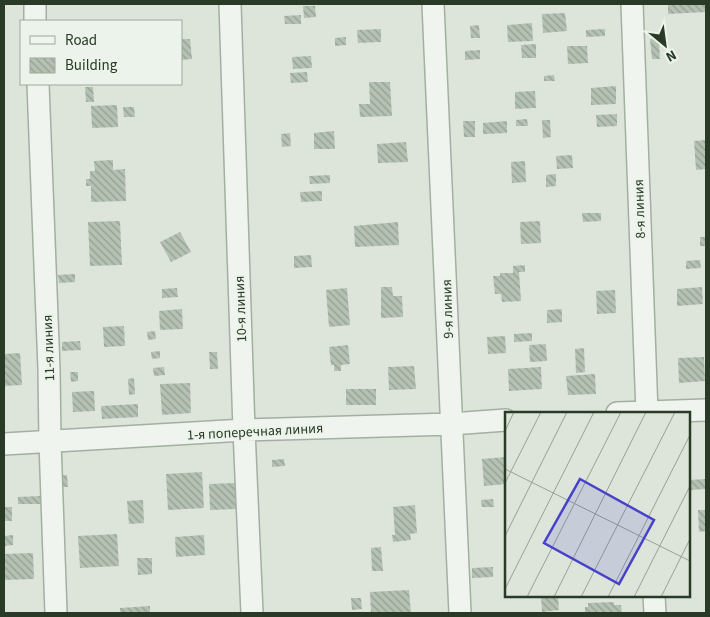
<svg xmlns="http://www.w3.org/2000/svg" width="710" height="617" font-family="'Source Sans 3',sans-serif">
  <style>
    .building { fill: url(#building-back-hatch) }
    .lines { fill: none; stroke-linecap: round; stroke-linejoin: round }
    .street-casing { stroke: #a3afa1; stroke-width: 24 }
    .street { stroke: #eff4ee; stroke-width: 21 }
    .labels { text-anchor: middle; stroke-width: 4; stroke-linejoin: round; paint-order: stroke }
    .street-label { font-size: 14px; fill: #293b26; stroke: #ecf3ea }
    .inset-road { fill: none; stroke: #95a193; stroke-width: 1 }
    .view { fill: #4841ca; fill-opacity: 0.15; stroke: #4841ca; stroke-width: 2.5 }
    .inset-edge { fill: none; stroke: #293b26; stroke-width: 2.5 }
  </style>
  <defs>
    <pattern id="building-back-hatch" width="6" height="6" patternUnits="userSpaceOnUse" patternTransform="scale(1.25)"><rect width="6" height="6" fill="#b5c2b3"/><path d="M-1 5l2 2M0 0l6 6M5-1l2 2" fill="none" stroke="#939f91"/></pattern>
  </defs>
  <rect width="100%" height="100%" fill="#dde5db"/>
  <path class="building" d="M668 4H706V12L668 14Z
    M303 6H315L316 17 304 18Z
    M565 13 567 31 543 33 542 14Z
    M301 15V24H285L284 16Z
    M532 23 533 41 508 42 507 25Z
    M479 25 480 38H471L470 26Z
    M381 29V42L358 43 357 30Z
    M605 29V36L586 37V30Z
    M346 37V45L335 46V38Z
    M181 39H190L192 59 181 60Z
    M650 39H659L660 59H652Z
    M536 44V58H522L521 45Z
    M567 46H587L588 63 568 64Z
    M480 50V59L465 60V51Z
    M311 56 312 68 293 69 292 57Z
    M307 72 308 82 291 83 290 73Z
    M554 75 555 81H544V76Z
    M369 82H390L392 116 360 117 359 104H370Z
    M616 86V104L591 105V88Z
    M85 87H93L94 102H86Z
    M535 91 536 108 515 109V92Z
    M117 105 118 127 92 128 91 106Z
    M123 107H134L135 117H124Z
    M617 114V126L597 127 596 115Z
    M527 119 528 126H516V120Z
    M542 120H550L551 137 543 138Z
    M463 121H475V137H464Z
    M507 121V133L483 134V123Z
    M334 131 335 149H314V133Z
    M290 133 291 146 282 147 281 134Z
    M706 140V169L696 170 694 141Z
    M406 142 408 162 378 163 377 144Z
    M572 155 573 168 557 169 556 156Z
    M113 160V170L125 169 126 201 91 202V186H86V179H90V171H95L94 161Z
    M525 161 526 182 512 183 511 162Z
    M556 174V186L546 187V175Z
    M330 175V183L310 184 309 176Z
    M322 191V201L301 202 300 192Z
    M582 213H601V221L583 222Z
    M120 221 122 265 90 266 88 222Z
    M540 221 541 243 521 244 520 222Z
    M398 222 399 245 355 247 354 226Z
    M180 232 191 252 171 262 160 242Z
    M700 237H706V246H700Z
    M311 255 312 267 294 268V256Z
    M700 260 701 268 686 269V261Z
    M525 265V272H519L521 301 502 302 501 294H495L493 276H500V273H513V266Z
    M75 274V282L59 283 58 275Z
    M381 287H392L393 296H402L403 317 381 318Z
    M702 287 703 304 677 306V289Z
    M177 288 178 297 162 298V289Z
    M347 288 350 325 329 327 326 290Z
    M615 290 616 313 597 314 596 291Z
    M182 309 183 329 160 330 159 311Z
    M562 309V322L547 323V310Z
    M124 326 125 346 104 347 103 327Z
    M155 331 156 339 148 340 147 332Z
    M532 333V341L514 342V334Z
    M505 336 506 353 488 354 487 337Z
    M80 341 81 350 62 351V342Z
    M546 344 547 361 530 362 529 345Z
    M348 345 350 364 341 365V371H334V365H331L329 347Z
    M584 348 585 372 576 373 575 349Z
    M160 351V358L152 359 151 352Z
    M209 352H217L218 369H210Z
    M20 353 22 385 4 386V354Z
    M704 357 705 381 679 383 678 358Z
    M414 366 416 389 389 390 388 367Z
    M164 367 165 375 154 376 153 368Z
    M541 367 542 389 509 391 508 369Z
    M70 372H78V381L71 382Z
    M595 374 596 394 568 395 566 376Z
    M134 378 135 394 129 395 128 379Z
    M190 383 191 413 162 415 160 384Z
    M346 389H376V405H346Z
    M94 391 95 411 73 412 72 392Z
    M138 404V417L102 419 101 406Z
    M506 457V484L484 486 482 459Z
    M284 459 285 466 272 467V460Z
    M202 472 204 508 168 510 166 474Z
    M57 475H67L68 487H58Z
    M706 479V489L690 490 689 480Z
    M235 483 236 509 210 510 209 484Z
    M41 496V504H18V497Z
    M493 499 494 507H482L481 500Z
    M143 500 144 523 129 524 127 501Z
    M415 505 417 533 410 534 411 540 393 542 392 535H395L393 507Z
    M4 507H12V521H4Z
    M698 510H706V531L699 532Z
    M117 534 119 566 80 568 78 536Z
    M13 535V545L4 546V536Z
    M204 535 205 555 176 557 175 537Z
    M381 547 383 571H372L371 548Z
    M33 553 34 579 4 580V554Z
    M137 558H152V574L138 575Z
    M493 567V577L472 578V568Z
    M409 590 411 613H371L370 592Z
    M541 596H558L559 610 542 612Z
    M351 598H361L362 609 352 610Z
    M614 602V605H621L622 613H585V607H588V603Z
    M150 606V613H120V608Z"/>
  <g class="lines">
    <defs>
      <path id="street" d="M35 4V21
        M230 4 244 430 252 613
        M433 4 460 613
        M632 4 647 413
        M38 84 49 369 50 442 56 613
        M617 413 706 410
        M4 444 244 430 451 424 506 420
        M654 596 655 613"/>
    </defs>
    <use href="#street" class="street-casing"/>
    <use href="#street" class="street"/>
  </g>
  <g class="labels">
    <g class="street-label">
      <text transform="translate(639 209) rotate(-92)" y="5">8-я линия</text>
      <text transform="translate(240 309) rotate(-92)" y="5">10-я линия</text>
      <text transform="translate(447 309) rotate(-92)" y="5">9-я линия</text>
      <text transform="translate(48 348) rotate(-92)" y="5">11-я линия</text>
      <text transform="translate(255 431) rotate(-3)" y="5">1-я поперечная линия</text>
    </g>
  </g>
  <g transform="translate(505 412)">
    <rect width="185" height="185" fill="#dde5db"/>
    <path class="inset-road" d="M0 19 9 0M0 57 185 149M0 71 36 0M0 124 62 0M0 177 89 0M22 185 116 0M49 185 141 0M76 185 170 0M103 185 185 23M129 185 185 74M156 185 185 127"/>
    <path class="view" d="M75 67 149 108 114 172 39 131Z"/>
    <rect width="185" height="185" class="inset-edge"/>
  </g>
  <rect width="710" height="617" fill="none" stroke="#293b26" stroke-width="10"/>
  <rect x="20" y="20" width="162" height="65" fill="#ecf3ea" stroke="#9ea99c"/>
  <rect x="30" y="36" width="25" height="8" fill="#eff4ee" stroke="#9ea99c"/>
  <text x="65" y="45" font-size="15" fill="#293b26">Road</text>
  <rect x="30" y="58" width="25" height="15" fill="url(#building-back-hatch)" stroke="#9ea99c"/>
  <text x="65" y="70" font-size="15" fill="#293b26">Building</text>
  <g transform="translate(665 45) rotate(151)" stroke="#ecf3ea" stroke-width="4" paint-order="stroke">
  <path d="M0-4L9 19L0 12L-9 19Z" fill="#293b26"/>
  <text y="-8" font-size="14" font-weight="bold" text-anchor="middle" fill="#293b26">N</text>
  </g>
</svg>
